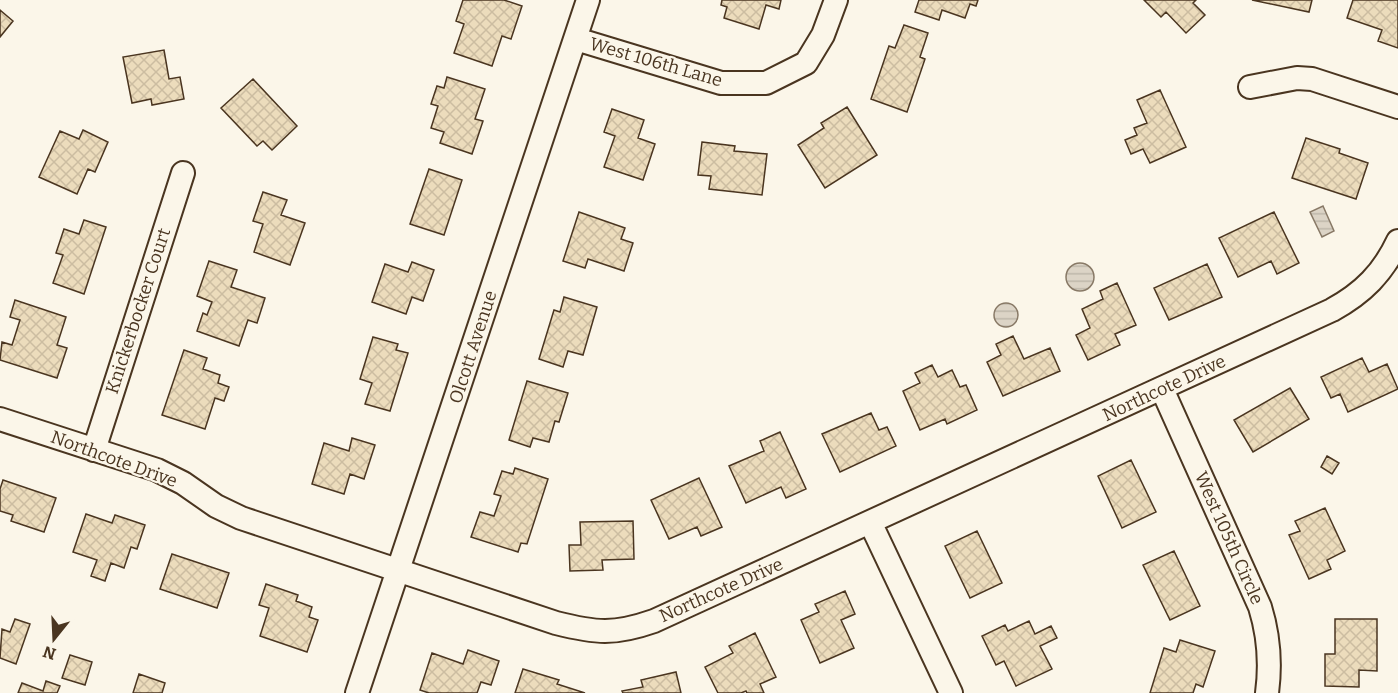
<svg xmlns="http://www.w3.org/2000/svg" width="1398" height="693" font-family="Bitter,serif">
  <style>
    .water { fill: url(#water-rules); stroke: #887966; stroke-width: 1.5 }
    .building { fill: url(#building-cross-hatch); stroke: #4a3520; stroke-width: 1.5 }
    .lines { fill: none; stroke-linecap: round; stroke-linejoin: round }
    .minor-casing { stroke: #4a3520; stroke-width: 26 }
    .minor { stroke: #fbf6e9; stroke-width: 22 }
    .labels { text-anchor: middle; stroke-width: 4.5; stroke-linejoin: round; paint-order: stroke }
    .street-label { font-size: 18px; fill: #4a3520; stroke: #fbf6e9 }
  </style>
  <defs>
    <pattern id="water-rules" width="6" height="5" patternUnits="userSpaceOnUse" patternTransform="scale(1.5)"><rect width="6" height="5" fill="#dcd4c6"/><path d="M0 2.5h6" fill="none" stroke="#beb7aa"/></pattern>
    <pattern id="building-cross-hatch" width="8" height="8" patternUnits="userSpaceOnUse" patternTransform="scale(1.5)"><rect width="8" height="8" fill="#ecdcbc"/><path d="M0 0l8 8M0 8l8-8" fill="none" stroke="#ccbda1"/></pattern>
  </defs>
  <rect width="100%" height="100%" fill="#fbf6e9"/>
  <path class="water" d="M1323 206 1334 231 1322 237 1310 212Z
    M1066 277a14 14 0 1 1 28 0a14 14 0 1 1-28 0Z
    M994 315a12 12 0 1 1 24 0a12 12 0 1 1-24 0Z"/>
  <path class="building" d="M463 0H504L522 6 511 39 502 36 492 66 454 53 464 24 456 21Z
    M722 0H781L779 9 766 5 759 29 724 18 727 7 721 5Z
    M919 0H978L976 6 970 4 965 18 942 10 939 20 915 12Z
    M1144 0H1196L1193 3 1205 15 1186 33 1166 12 1161 17Z
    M1252 0H1312L1309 12Z
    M1353 0H1398V48L1378 41 1382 30 1347 18Z
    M0 10 13 21 0 37Z
    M904 25 928 33 920 57 925 59 907 112 871 99 889 46 895 48Z
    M164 50 169 79 180 77 184 99 152 105 151 99 132 103 123 57Z
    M447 77 485 89 475 119 483 121 472 154 440 143 444 132 431 128 438 106 431 104 437 86 444 88Z
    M253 79 297 126 272 150 263 141 257 146 221 108Z
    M1160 90 1186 147 1150 163 1143 149 1131 154 1125 140 1137 135 1134 128 1147 123 1137 100Z
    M847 107 877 155 825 188 798 145 824 128 821 123Z
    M612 109 644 120 638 138 655 144 643 180 604 167 615 136 604 132Z
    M83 130 108 142 95 172 88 169 77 194 39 177 60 131 79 139Z
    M1306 138 1340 149 1339 153 1368 163 1356 199 1292 178Z
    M702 142 735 146 734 151 767 154 762 195 709 189 711 176 698 175Z
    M429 169 462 180 444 235 410 224Z
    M263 192 287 200 281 215 305 223 290 265 254 252 263 224 253 221Z
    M579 212 625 228 621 239 633 243 624 271 588 259 585 268 563 261Z
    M1274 212 1299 263 1277 274 1271 261 1238 277 1219 238Z
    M84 220 106 227 84 294 53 283 63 255 56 253 64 229 79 234Z
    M209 261 237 270 231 287 265 298 257 323 248 320 239 346 197 331 203 313 207 315 212 302 197 296Z
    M412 262 434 270 423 301 412 297 406 314 372 302 385 264 408 272Z
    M1207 264 1222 297 1169 320 1154 288Z
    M1117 283 1136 325 1115 334 1120 345 1088 360 1076 335 1090 328 1082 309 1103 299 1100 291Z
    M564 297 597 307 583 355 568 351 563 367 539 359 554 310 560 312Z
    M15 300 66 317 57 345 67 348 57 378 0 360 2 342 12 345 20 320 10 317Z
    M1013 336 1024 359 1050 348 1060 371 1003 396 987 362 1001 355 996 344Z
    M373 337 398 344 396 350 408 353 390 411 365 404 372 383 360 379Z
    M184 350 207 358 203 369 220 375 218 383 229 387 224 401 215 398 205 429 162 415Z
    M1362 358 1369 372 1387 364 1398 389 1348 412 1340 394 1331 398 1321 377Z
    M932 365 938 377 952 370 960 387 966 385 977 410 947 424 945 419 920 430 903 391 920 383 915 373Z
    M527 381 568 393 559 422 555 421 549 442 533 438 530 447 509 440Z
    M1290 388 1309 419 1253 452 1234 420Z
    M871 413 879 430 887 427 896 446 840 472 822 434Z
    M780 432 806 489 786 498 781 487 746 503 729 466 764 451 760 441Z
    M352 438 375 445 364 479 350 474 344 494 312 484 324 443 349 451Z
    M1327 456 1339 463 1332 474 1321 467Z
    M1131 460 1156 512 1122 528 1098 476Z
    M515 468 548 479 527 544 521 543 518 552 471 537 480 512 494 516 501 496 494 494 502 471 513 474Z
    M699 478 722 527 701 536 697 527 669 539 651 500Z
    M3 480 56 498 44 532 11 521 13 515 0 511V489Z
    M1325 508 1345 551 1327 560 1331 569 1309 579 1289 535 1300 531 1295 521Z
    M86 514 112 523 115 515 145 525 137 549 131 547 124 568 111 563 105 581 91 576 97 560 73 552Z
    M633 521 634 559 602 560 603 570 570 571 569 545H581L580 522Z
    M977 531 1002 583 970 598 945 546Z
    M1174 551 1200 606 1170 620 1143 565Z
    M172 554 229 573 217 608 160 589Z
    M266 584 298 595 296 601 312 607 309 617 318 620 307 652 260 636 269 608 259 605Z
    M845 591 855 614 841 620 854 648 820 663 801 620 819 612 815 604Z
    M15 619 30 624 16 664 0 658 2 629 10 632Z
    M1335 619H1377V671L1359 670V687L1325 686V654H1335Z
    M1029 621 1035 634 1051 626 1057 638 1040 646 1052 669 1016 686 1004 661 996 665 982 636 1005 625 1008 631Z
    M755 633 776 677 760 684 764 693H747L746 691 741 693H718L705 667 733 653 729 646Z
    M1180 640 1215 651 1203 687 1196 684 1193 693H1150L1164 648 1176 652Z
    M468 650 499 661 491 685 481 682 477 693H429L420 690 432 653 463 664Z
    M70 655 92 662 85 685 62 678Z
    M523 669 559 680 557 684 585 693H515Z
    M676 672 681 693H623L622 691 643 687 641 680Z
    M139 674 165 683 162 693H133Z
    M46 681 60 686 57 693H18L22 683 43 691Z"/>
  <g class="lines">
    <defs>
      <path id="minor" d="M576 39 721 83H766L806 63 823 35 836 0
        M1250 87 1297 78 1312 79 1398 107
        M1162 389 1260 607C1269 636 1271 663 1267 693
        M0 419 157 470 183 483 216 506 241 518 556 623C596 633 614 635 654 621L1332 310C1363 293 1383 273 1398 241
        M94 450 183 173
        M870 522 951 693
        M357 693 588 0"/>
    </defs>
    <use href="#minor" class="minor-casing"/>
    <use href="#minor" class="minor"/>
  </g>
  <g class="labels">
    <g class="street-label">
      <text transform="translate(656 62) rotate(16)" y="6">West 106th Lane</text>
      <text transform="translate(138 311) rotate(-72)" y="6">Knickerbocker Court</text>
      <text transform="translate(473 347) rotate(-72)" y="6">Olcott Avenue</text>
      <text transform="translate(1164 388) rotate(-25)" y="6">Northcote Drive</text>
      <text transform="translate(114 459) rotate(20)" y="6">Northcote Drive</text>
      <text transform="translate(1229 538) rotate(66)" y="6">West 105th Circle</text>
      <text transform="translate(721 590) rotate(-24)" y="6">Northcote Drive</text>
    </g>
  </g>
  <g transform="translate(54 639) rotate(198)" stroke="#fbf6e9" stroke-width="4.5" paint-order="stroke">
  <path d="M0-4.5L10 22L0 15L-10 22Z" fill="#4a3520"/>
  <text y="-9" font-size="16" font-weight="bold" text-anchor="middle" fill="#4a3520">N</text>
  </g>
</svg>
